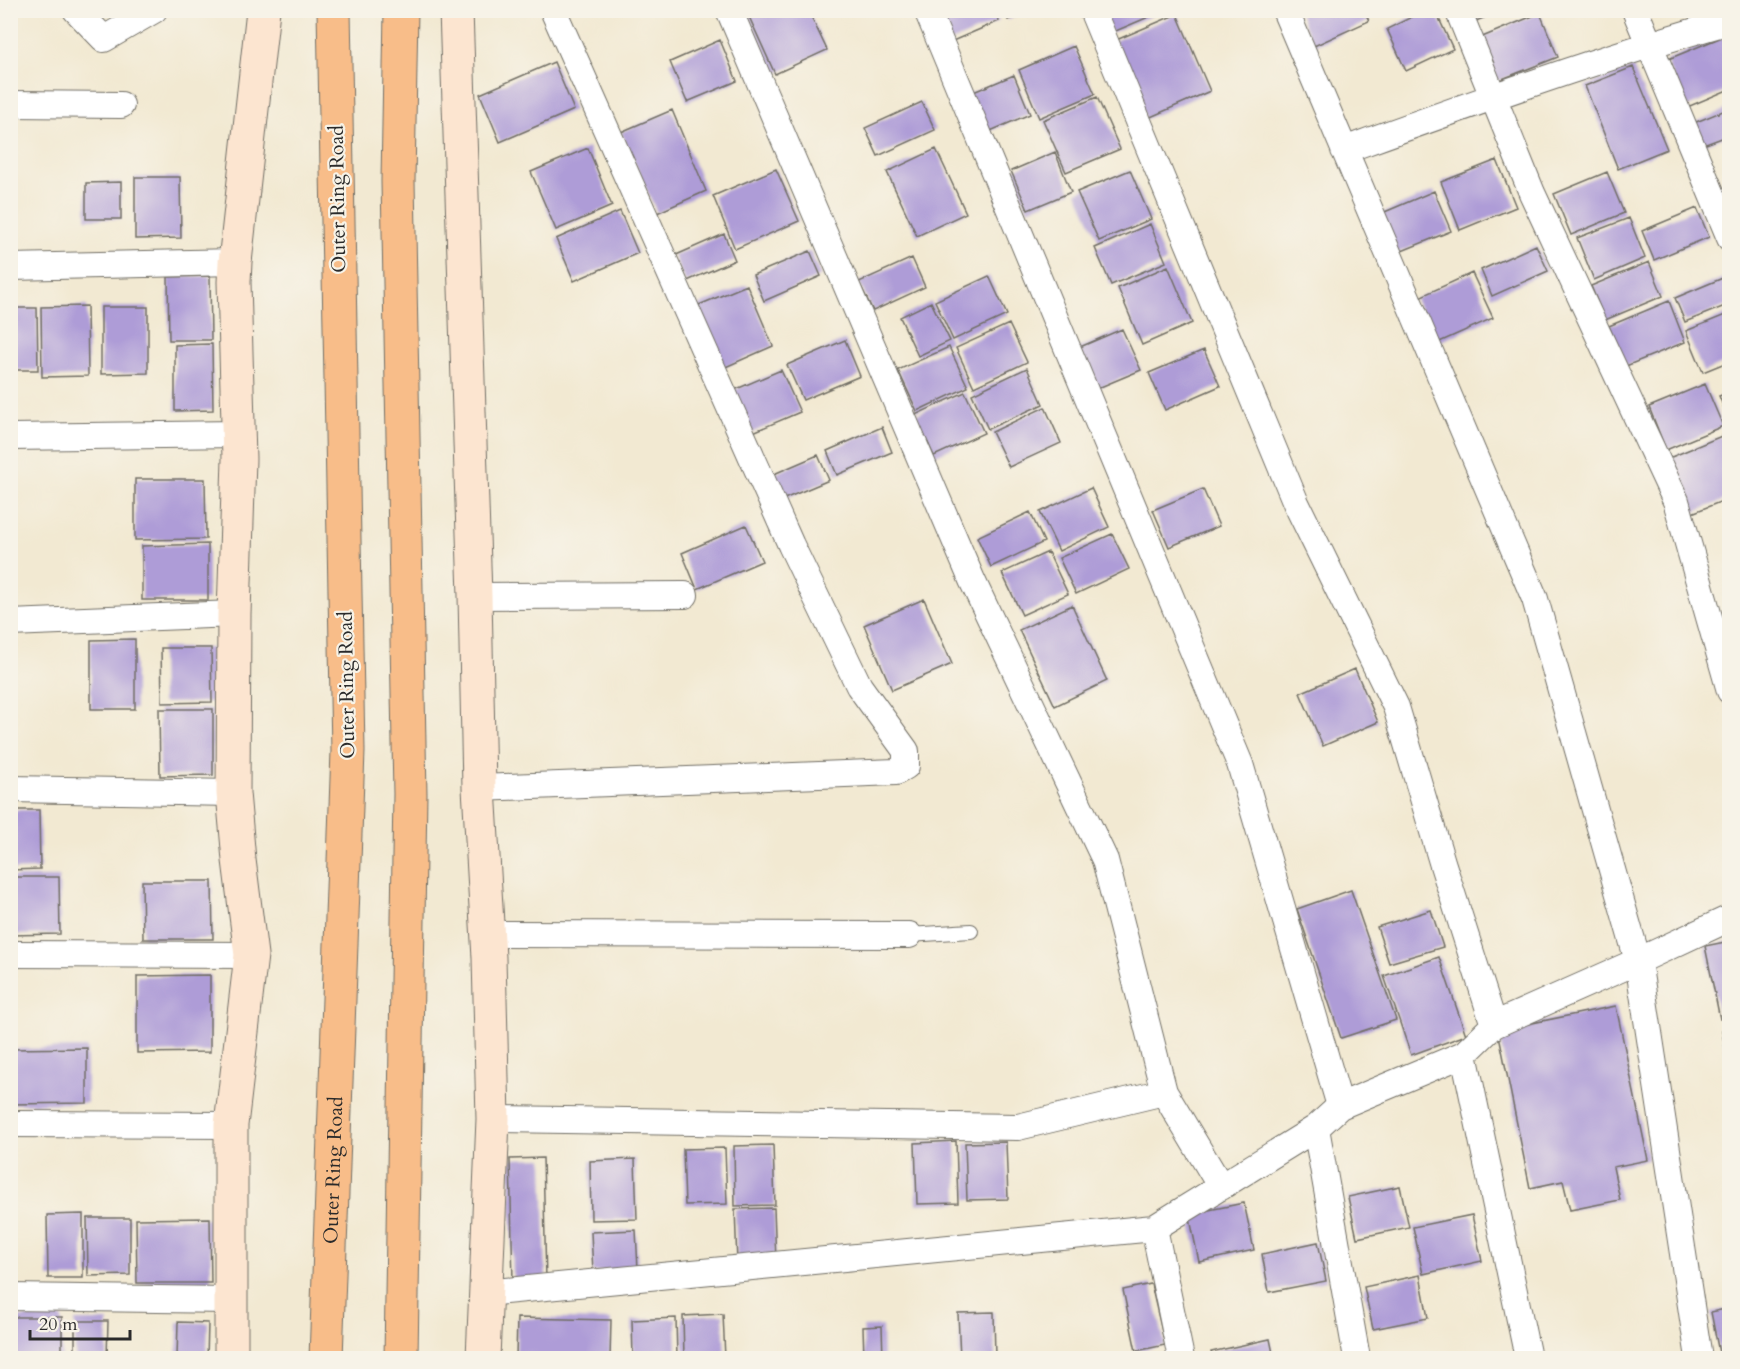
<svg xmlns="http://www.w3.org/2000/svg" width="1740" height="1369" font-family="Cardo,serif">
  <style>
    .building { fill: #ae9cd7 }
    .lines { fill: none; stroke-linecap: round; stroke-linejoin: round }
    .lane-casing { stroke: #716e65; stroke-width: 16 }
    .street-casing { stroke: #716e65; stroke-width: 28 }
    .secondary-casing { stroke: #716e65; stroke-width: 35 }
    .highway-casing { stroke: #716e65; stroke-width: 35 }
    .lane { stroke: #fff; stroke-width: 14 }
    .street { stroke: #fff; stroke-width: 26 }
    .secondary { stroke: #fce5d0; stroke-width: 33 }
    .highway { stroke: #f8bd89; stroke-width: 33 }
    .labels { text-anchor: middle; stroke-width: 4.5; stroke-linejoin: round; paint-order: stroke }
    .street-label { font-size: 20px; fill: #2b2b2b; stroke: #f7f3e8 }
  </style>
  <rect width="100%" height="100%" fill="#f7f3e8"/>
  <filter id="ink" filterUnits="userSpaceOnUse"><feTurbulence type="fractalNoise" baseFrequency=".0167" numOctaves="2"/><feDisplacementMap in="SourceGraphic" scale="12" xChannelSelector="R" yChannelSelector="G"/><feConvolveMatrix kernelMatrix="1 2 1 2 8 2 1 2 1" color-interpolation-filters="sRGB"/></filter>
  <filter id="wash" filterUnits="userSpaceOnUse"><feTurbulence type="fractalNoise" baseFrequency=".008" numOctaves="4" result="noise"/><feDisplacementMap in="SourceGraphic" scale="24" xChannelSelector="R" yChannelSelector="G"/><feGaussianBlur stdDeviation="1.35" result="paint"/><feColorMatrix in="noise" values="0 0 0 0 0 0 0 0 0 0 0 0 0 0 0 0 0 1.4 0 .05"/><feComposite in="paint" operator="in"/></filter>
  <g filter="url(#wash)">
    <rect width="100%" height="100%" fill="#f2e9d2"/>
    <g id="blocks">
      <path class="building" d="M746 10H808L827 50 775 74Z
        M934 10H995L999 21 948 43Z
        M1004 10H1029L1008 20Z
        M1102 10H1165L1111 33Z
        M1298 10H1364L1369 21 1314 46Z
        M1426 10H1435L1453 49 1406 71 1387 29Z
        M1472 10H1501V11L1476 21Z
        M1540 13 1558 57 1497 81 1480 38Z
        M1177 14 1210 91 1146 119 1114 41Z
        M1727 35 1730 40V89L1685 108 1666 60Z
        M720 40 737 81 687 102 670 62Z
        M1074 46 1095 94 1039 118 1019 70Z
        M554 62 574 110 500 142 480 94Z
        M1633 67 1667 149 1618 169 1585 86Z
        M1014 75 1030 114 981 135 964 96Z
        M1097 97 1120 149 1066 172 1043 120Z
        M922 102 935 130 878 156 865 128Z
        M1730 108V135L1698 147 1689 125Z
        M672 110 706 191 657 213 621 132Z
        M588 148 612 206 556 230 531 172Z
        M936 149 966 213 917 236 887 172Z
        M1055 152 1071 192 1028 210 1011 171Z
        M1497 160 1516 207 1460 230 1441 182Z
        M776 169 799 221 735 249 713 196Z
        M1130 170 1151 219 1099 241 1077 192Z
        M1607 172 1624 213 1571 235 1554 194Z
        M135 177H180L181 238 135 239Z
        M121 182V219H86V183Z
        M1434 191 1451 231 1397 253 1380 214Z
        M1697 208 1709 237 1654 260 1642 231Z
        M620 211 638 253 574 281 556 239Z
        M1629 218 1645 258 1594 280 1577 238Z
        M1150 224 1166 262 1111 285 1095 248Z
        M724 234 735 260 685 282 674 256Z
        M1536 245 1548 271 1492 296 1481 270Z
        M810 251 821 276 764 301 753 275Z
        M912 258 925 287 873 311 859 282Z
        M1649 262 1663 296 1605 320 1591 286Z
        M1168 266 1192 323 1142 345 1118 288Z
        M1472 273 1493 318 1435 344 1415 299Z
        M1730 275V304L1685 322 1675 298Z
        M210 276 211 340H169L168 277Z
        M989 276 1007 315 953 340 935 301Z
        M747 285 773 346 721 369 694 307Z
        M1669 301 1685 342 1626 366 1609 326Z
        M931 302 950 341 918 356 900 317Z
        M87 306 88 376 42 377 41 307Z
        M101 307H148V373L101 374Z
        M10 308H37L38 370H10Z
        M1730 313V361L1703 372 1686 331Z
        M1009 324 1027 362 974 387 956 348Z
        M1122 329 1141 370 1091 391 1073 350Z
        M845 340 860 376 803 400 787 365Z
        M212 344 213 410 175 411V345Z
        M949 347 968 387 917 411 898 370Z
        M1204 350 1220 386 1165 410 1149 373Z
        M1027 368 1043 404 988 429 972 394Z
        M781 370 800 412 751 433 732 391Z
        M1705 384 1723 426 1666 450 1649 407Z
        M965 392 984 433 934 456 915 415Z
        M1730 392V420H1729L1719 396Z
        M1045 407 1061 443 1009 467 992 432Z
        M882 427 892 452 837 475 827 451Z
        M1724 435 1730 449V498L1692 513 1669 458Z
        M818 455 829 480 777 502 767 477Z
        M135 479H205L206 539 135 540Z
        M1091 488 1109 527 1059 551 1040 512Z
        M1203 489 1219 526 1169 547 1153 510Z
        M1030 512 1044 542 991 567 977 537Z
        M746 525 762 561 697 589 682 553Z
        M1112 534 1129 569 1076 594 1059 558Z
        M10 541H13V575H10Z
        M208 544V600H142V546Z
        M1048 552 1068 594 1022 615 1002 573Z
        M924 599 952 664 892 690 864 625Z
        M1072 605 1107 681 1055 706 1019 630Z
        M135 639V709H91V640Z
        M161 648H211L212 702 162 703Z
        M1355 669 1378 722 1323 746 1300 693Z
        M159 709H213V775L160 776Z
        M10 810H39L40 869 10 870Z
        M10 877H59L60 934 10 935Z
        M142 881H212L213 939H143Z
        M1351 890 1396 1020 1341 1038 1297 909Z
        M1431 910 1443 947 1389 963 1377 927Z
        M1730 941V1017L1720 1019 1705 946Z
        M1439 957 1466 1035 1411 1055 1384 976Z
        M210 975V1052L137 1053V976Z
        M1616 1006 1648 1160 1613 1167 1620 1200 1570 1210 1563 1181 1530 1188 1498 1030Z
        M1730 1029V1064H1728L1722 1031Z
        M87 1048V1103L10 1104V1049Z
        M956 1141 958 1203 917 1204 915 1143Z
        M1006 1142 1008 1199 967 1200 965 1143Z
        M773 1145 775 1205 735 1206 734 1146Z
        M725 1148 727 1204 685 1205 683 1149Z
        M543 1158 546 1280 513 1282 510 1159Z
        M635 1159 637 1219 591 1220 590 1161Z
        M1400 1186 1409 1227 1357 1238 1348 1197Z
        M1244 1203 1254 1250 1199 1262 1189 1214Z
        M774 1208 776 1262 737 1263 735 1209Z
        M83 1214V1278H48L47 1215Z
        M1472 1215 1482 1261 1423 1274 1413 1227Z
        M87 1218H130V1275L88 1276Z
        M210 1218 211 1283H137L136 1219Z
        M636 1230 638 1270 593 1272 591 1232Z
        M1318 1242 1326 1281 1269 1292 1262 1254Z
        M1420 1275 1428 1318 1373 1329 1364 1287Z
        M1151 1284 1165 1345 1136 1351 1123 1290Z
        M1730 1308V1358H1720L1711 1312Z
        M994 1312 995 1358H960L958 1313Z
        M723 1314 725 1358H684L683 1316Z
        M10 1317H62V1358H10Z
        M517 1318 611 1320 610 1358H516Z
        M676 1318 677 1358H633L632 1320Z
        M75 1321H108L107 1358H75Z
        M178 1322 208 1323 207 1358H177Z
        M882 1326 883 1358H864L863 1327Z
        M1270 1339 1274 1358H1213L1211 1352Z"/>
    </g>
  </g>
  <g filter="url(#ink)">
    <use href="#blocks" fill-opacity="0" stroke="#716e65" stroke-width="1.5"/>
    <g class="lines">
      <defs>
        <path id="lane" d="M909 935 971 931"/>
        <path id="street" d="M76 10 104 39 154 10
          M729 10 972 580 1105 860 1164 1092 1221 1187
          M927 10 1240 764 1340 1106
          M1092 10 1296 503 1396 707 1442 862 1494 1025
          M1285 10 1535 599 1638 961 1699 1358
          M1458 10 1532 193 1676 501 1730 691
          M1635 10 1730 238
          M10 104 121 105
          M1344 150C1472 104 1599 58 1730 21
          M10 267 235 262
          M10 437 238 434
          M475 596 685 595
          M10 623 234 614
          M479 788 896 772 906 766V751L859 686 791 545 553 10
          M10 789 233 793
          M488 934 909 935
          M10 954 251 955
          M1464 1054 1528 1358
          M493 1119 1018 1127 1164 1092
          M10 1124 231 1125
          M1316 1128 1357 1358
          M1154 1228 1181 1358
          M485 1293 1154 1228 1316 1128 1340 1106 1464 1054 1494 1025 1638 961 1730 918
          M10 1297 230 1300"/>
        <path id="secondary" d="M456 10 475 596 479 788 489 958 493 1119 483 1358
          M231 1358V1125L251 955 239 860 233 793 234 614 239 459 234 282 235 262 263 10"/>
        <g id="highway">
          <path d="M401 10 398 181 410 794 401 1358"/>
          <path id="s1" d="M326 1358 348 751 334 10"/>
        </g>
      </defs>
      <use href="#lane" class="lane-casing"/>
      <use href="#street" class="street-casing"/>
      <use href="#secondary" class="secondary-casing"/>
      <use href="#highway" class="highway-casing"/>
      <use href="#lane" class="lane"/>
      <use href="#street" class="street"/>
      <use href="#secondary" class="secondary"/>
      <use href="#highway" class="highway"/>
    </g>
  </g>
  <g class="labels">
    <g class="street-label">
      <text transform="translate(337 199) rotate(-91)" y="7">Outer Ring Road</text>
      <text transform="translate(346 685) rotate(-91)" y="7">Outer Ring Road</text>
      <text dy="7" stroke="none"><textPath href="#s1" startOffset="188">Outer Ring Road</textPath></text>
    </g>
  </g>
  <rect width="1740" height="1369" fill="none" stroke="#f7f3e8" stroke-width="36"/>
  <path d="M30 1330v9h100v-9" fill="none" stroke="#2b2b2b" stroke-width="3"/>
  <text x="39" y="1330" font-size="18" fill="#2b2b2b" stroke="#f7f3e8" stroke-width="4.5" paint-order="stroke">20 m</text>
</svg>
